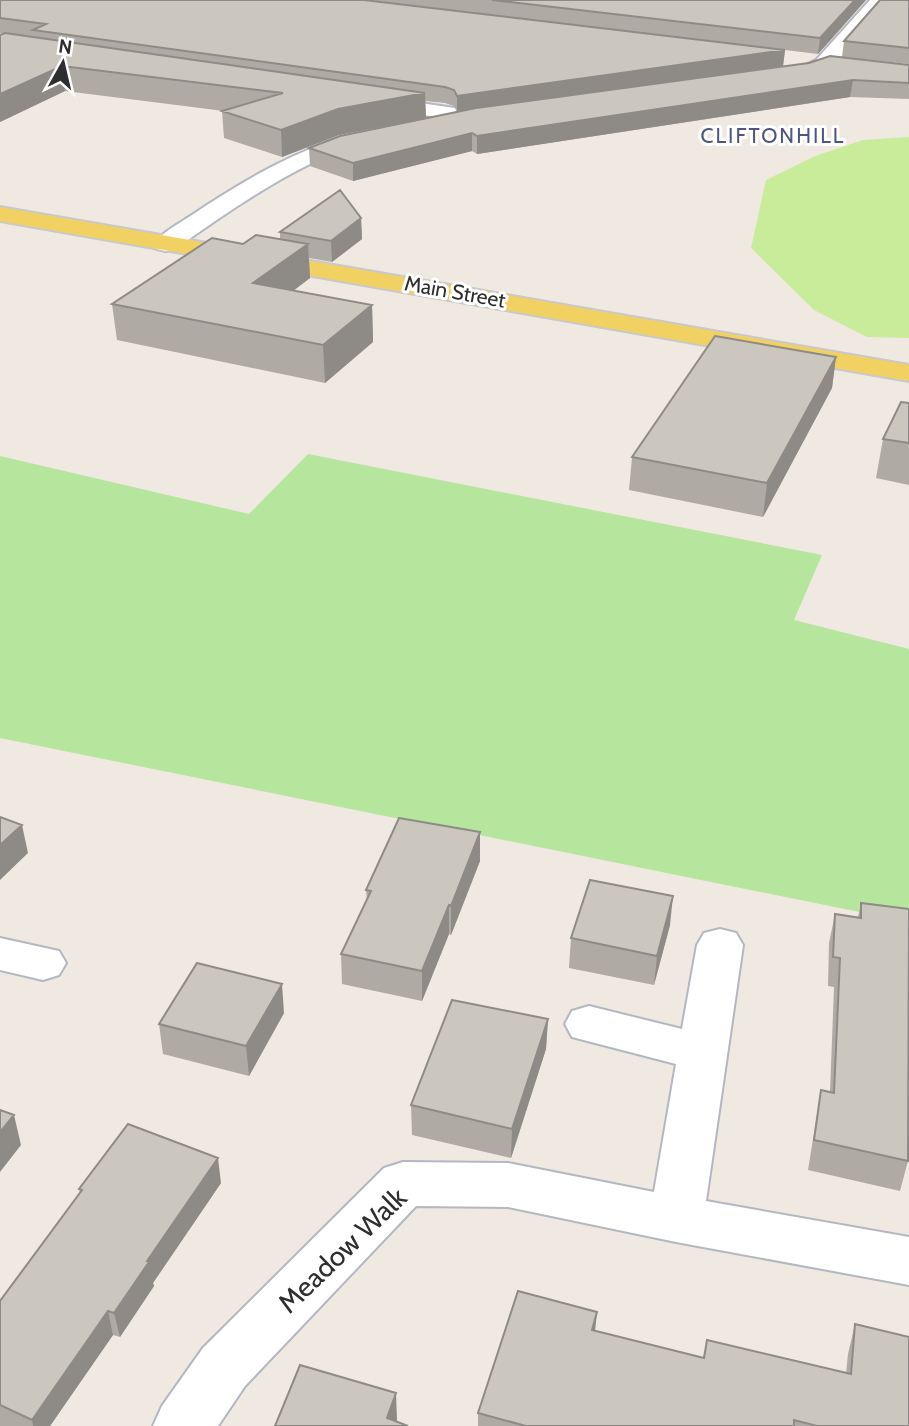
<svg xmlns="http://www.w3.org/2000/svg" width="909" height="1426" font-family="Cabin,sans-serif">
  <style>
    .green { fill: #b6e59e }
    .pitch { fill: #c9ec9a }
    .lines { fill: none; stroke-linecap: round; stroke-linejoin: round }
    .minor-casing { stroke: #b4b7c1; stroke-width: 4 }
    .primary-casing { stroke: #c9c9c9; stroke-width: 4 }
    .minor { fill: #fff; fill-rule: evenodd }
    .primary { fill: #f2d163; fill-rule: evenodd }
    .wall { fill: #afaba4 }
    .shaded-wall { fill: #8e8b86 }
    .building { fill: #cbc7bf; stroke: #8e8b86; stroke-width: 2 }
    .labels { text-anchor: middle; stroke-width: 6; stroke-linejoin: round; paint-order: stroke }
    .far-neighbourhood-label { font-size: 21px; letter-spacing: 2px; fill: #4d5680; stroke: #fff }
    .far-street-label { font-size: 21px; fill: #2e2e2e; stroke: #fff }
    .near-street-label { font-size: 28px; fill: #2e2e2e; stroke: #fff }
  </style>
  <rect width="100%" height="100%" fill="#efe9e1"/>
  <path class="green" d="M308 454 822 555 794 620 909 649V922L0 738V456L249 514Z"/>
  <path class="pitch" d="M909 137V338L867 337 814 310 751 248 766 180 815 156 863 140Z"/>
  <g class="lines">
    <defs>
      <path id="minor" d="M870 0H887C877 15 842 59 829 68 816 77 790 83 775 79L773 75 775 71 803 66 816 60Z
        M373 96 475 111 482 113 485 117 482 121 475 123 366 106 363 102 366 98Z
        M360 133 367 135 370 139C364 148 325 157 312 163 263 187 219 218 175 249L166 251 157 249 154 244C162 232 180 223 192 215 244 180 298 148 360 133Z
        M720 929 736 933 743 945 706 1201 909 1237V1285L676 1242 508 1207 416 1206 245 1386 218 1426H153L162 1406 203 1348 384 1168 403 1162 508 1163 654 1192 676 1064 572 1037 565 1024 572 1011 589 1006 682 1029 697 945 704 933Z
        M0 938 59 951 66 963 59 975 43 980 0 970Z"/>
      <path id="primary" d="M0 207 909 365V381L0 221Z"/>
    </defs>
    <use href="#minor" class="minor-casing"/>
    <use href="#primary" class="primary-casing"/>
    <use href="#minor" class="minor"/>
    <use href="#primary" class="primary"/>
  </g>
  <path class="wall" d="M0 0 777 49 369 0H866L818 54 785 50 783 66 695 79 909 65V99L850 97 477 154 472 151 353 181 310 166 309 148 457 112 454 106 445 103 425 101 426 118 339 135 282 157 224 138 222 111H224L65 91 0 122V35L3 34 0 33Z
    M909 0V64L842 57 844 41Z
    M361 218 362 239 332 262 309 258 310 278 293 291 372 305 373 342 325 383 117 340 112 304 243 244 280 239V232Z
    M836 357 832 388 763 517 629 490 632 457Z
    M909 403V485L876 478 883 439Z
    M480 861 451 935 449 934 422 1001 342 984 341 954 367 901 366 890Z
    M861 903 908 1161 900 1191 808 1170 821 1090 830 1092 834 987 828 986 829 943 835 914 858 917Z
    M670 925 654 985 569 968 571 938Z
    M284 1013 249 1076 163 1054 159 1024Z
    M548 1019 546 1049 511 1158 412 1135 411 1105Z
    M221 1183 153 1283 154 1286 120 1337 113 1335 50 1426H0V1301L80 1193 79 1189Z
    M855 1324 909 1426H478V1413L595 1331 704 1358 846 1373 848 1354Z"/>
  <path class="shaded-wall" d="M855 0H866L818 54 820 38Z
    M785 50 783 66 457 113V96Z
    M62 66 65 91 0 122V94Z
    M853 80 850 97 477 154V136Z
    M425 93 426 118 339 135 282 157 281 130 338 109Z
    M472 133V151L353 181V163Z
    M361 218 362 239 332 262 331 241Z
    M308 244 310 278 256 319 253 283Z
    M372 305 373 342 325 383 323 345Z
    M836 357 832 388 763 517 767 483Z
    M22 825 28 853 0 880V845Z
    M480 832V861L451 935V906Z
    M673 896 670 925 654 985 657 956Z
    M449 905V934L422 1001V971Z
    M282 984 284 1013 249 1076 246 1046Z
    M548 1019 546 1049 511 1158 512 1129Z
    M14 1115 21 1145 0 1172V1132Z
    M218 1158 221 1183 153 1283 154 1286 120 1337 114 1313 147 1261Z
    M108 1311 113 1335 50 1426H33L32 1420Z
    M597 1312 594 1342 592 1330Z
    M396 1393 397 1420 395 1426 387 1418Z"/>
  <path class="building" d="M0 0H364L785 50 457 96 454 90 445 87 33 30 46 24 0 18Z
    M492 0H855L820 38Z
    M880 0H909V48L844 41Z
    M5 33 425 93 338 109 281 130 222 111 283 93 62 66 0 94V35Z
    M830 56 909 65V83L853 80 477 136 472 133 353 163 309 148 340 136 476 108 809 63Z
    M340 190 361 218 331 241 280 232Z
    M256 235 308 244 253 283 372 305 323 345 112 304 212 238 243 244Z
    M715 336 836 357 767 483 632 457Z
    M901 402 909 403V443L883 439Z
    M0 817 22 825 0 845Z
    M399 818 480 832 451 906 449 905 422 971 341 954 371 891 366 890Z
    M590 880 673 896 657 956 571 938Z
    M861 903 909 909 908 1161 814 1140 821 1090 834 1093 840 958 833 957 835 914 861 918Z
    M197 963 282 984 246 1046 159 1024Z
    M452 1000 548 1019 512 1129 411 1105Z
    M0 1110 14 1115 0 1132Z
    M128 1124 218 1158 147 1261 149 1262 114 1313 108 1311 32 1420 0 1405V1301L82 1190 79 1189Z
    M518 1291 597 1312 592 1330 704 1358 707 1340 851 1374 855 1324 909 1337V1426H817L794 1420V1426H526L478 1413Z
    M300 1365 396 1393 387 1418 408 1426H275Z"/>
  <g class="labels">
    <g class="far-neighbourhood-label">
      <text x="773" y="143">CLIFTONHILL</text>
    </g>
    <g class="far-street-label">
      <text transform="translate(455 292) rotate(10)" y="7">Main Street</text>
    </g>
    <g class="near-street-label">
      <text transform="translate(342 1250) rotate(-44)" y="10">Meadow Walk</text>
    </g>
  </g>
  <g transform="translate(63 63) rotate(8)" stroke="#ffffff" stroke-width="5" paint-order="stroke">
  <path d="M0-5L12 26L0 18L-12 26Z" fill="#2e2e2e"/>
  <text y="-10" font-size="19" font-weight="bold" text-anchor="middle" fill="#2e2e2e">N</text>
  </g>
</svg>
